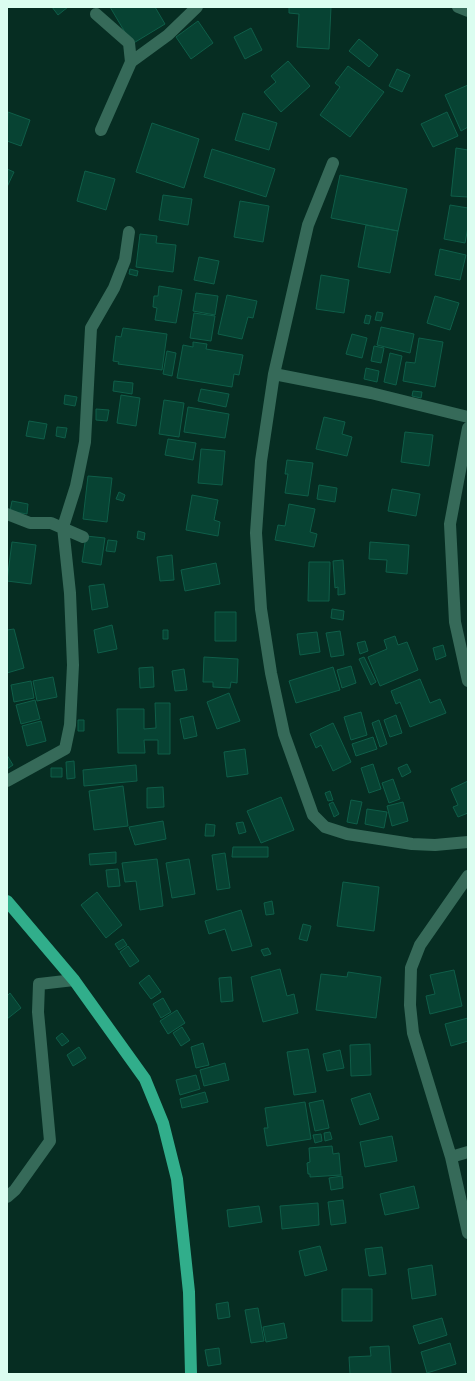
<svg xmlns="http://www.w3.org/2000/svg" width="475" height="1381" font-family="'PT Sans',sans-serif">
  <style>
    .building { fill: #074333; stroke: #0f5e49 }
    .lines { fill: none; stroke-linecap: round; stroke-linejoin: round }
    .minor { stroke: #366a59; stroke-width: 12 }
    .major { stroke: #31ae8b; stroke-width: 12 }
  </style>
  <rect width="100%" height="100%" fill="#062d22"/>
  <path class="building" d="M52 7H68L58 15Z
    M110 7H155L165 24 132 44Z
    M289 7H331L329 49 297 47 299 14 289 13Z
    M198 21 213 43 191 59 176 37Z
    M251 28 262 50 245 59 234 37Z
    M359 39 378 55 369 67 349 51Z
    M288 61 310 86 281 112 264 92 276 82 271 76Z
    M348 66 384 92 350 137 320 115 340 87 335 83Z
    M397 69 410 75 402 92 389 86Z
    M468 85V127L461 131 445 95Z
    M8 112 30 120 21 146 7 141Z
    M447 112 458 136 433 147 421 124Z
    M243 113 277 123 269 150 235 140Z
    M152 123 199 139 184 188 136 172Z
    M456 148 468 150V197L451 196Z
    M212 149 275 169 266 197 204 177Z
    M7 169 14 172 7 187Z
    M85 171 115 179 106 210 77 201Z
    M340 175 407 189 398 231 331 218Z
    M163 195 192 199 188 225 159 220Z
    M240 201 269 206 263 242 234 237Z
    M450 205 468 208V227L465 243 444 239Z
    M366 225 398 231 390 273 358 267Z
    M140 234 157 236 156 243 176 245 173 272 136 267Z
    M440 249 466 255 460 280 435 275Z
    M199 257 219 261 214 284 194 280Z
    M130 269 138 271 137 276 129 274Z
    M321 275 349 280 344 313 316 309Z
    M159 286 182 290 176 323 155 320 157 308 153 307 154 296H158Z
    M196 293 218 296 215 315 193 311Z
    M227 295 257 301 253 318 248 317 242 339 218 334Z
    M435 296 459 303 450 330 427 323Z
    M377 312 383 313 381 321 375 320Z
    M194 313 215 316 211 341 190 338Z
    M366 315 371 316 369 324 364 323Z
    M381 327 414 334 410 353 377 345Z
    M123 328 167 334 162 370 118 364 119 362 113 361 116 336 121 337Z
    M352 334 367 338 362 358 346 354Z
    M419 338 443 342 435 387 403 381 406 362 415 363Z
    M193 342 207 344 206 349 243 355 239 375 234 374 232 387 177 378 183 345 193 347Z
    M374 346 384 348 381 363 371 361Z
    M167 351 176 353 172 376 163 374Z
    M390 353 402 356 396 385 384 382Z
    M366 368 379 371 377 382 364 379Z
    M114 381 133 383 132 394 113 391Z
    M201 389 229 394 226 407 198 401Z
    M413 391 422 392 421 398 412 396Z
    M65 395 77 397 75 406 64 404Z
    M121 395 140 398 136 426 117 423Z
    M164 400 184 403 179 437 159 434Z
    M188 407 229 414 225 438 184 432Z
    M96 409 109 410 107 421 96 420Z
    M324 417 345 422 342 434 352 437 347 456 316 449Z
    M29 421 47 424 44 439 26 436Z
    M57 427 67 428 65 438 56 436Z
    M405 432 433 435 429 466 401 462Z
    M168 439 196 443 193 460 165 455Z
    M201 449 225 451 222 485 198 483Z
    M287 460 313 463 308 496 285 493 288 474H285Z
    M88 476 112 478 107 522 83 519Z
    M319 485 337 488 335 502 317 499Z
    M392 489 420 494 416 516 388 511Z
    M119 492 125 495 123 501 116 499Z
    M192 495 218 500 214 520 220 522 218 536 186 530Z
    M12 501 28 504 27 514 10 511Z
    M289 504 315 509 310 532 317 534 314 547 275 540 278 525 285 526Z
    M138 531 145 533 144 540 137 538Z
    M86 536 105 538 101 565 82 562Z
    M108 540 117 541 115 552 106 551Z
    M12 542 36 545 31 584 7 581Z
    M370 542 409 545 407 574 386 572 387 560 369 559Z
    M172 555 174 580 160 581 157 557Z
    M343 560 345 594 338 595V587L335 588 333 561Z
    M309 562H330L329 601H308Z
    M216 563 220 584 185 591 181 570Z
    M104 584 108 607 92 610 89 586Z
    M332 609 344 611 343 620 331 618Z
    M215 612H236V641H215Z
    M112 625 117 649 98 653 94 630Z
    M14 629 24 668 7 673V630Z
    M163 630H168V639H163Z
    M340 631 344 655 331 657 326 633Z
    M317 632 320 652 300 655 297 634Z
    M395 636 398 645 407 642 418 670 380 686 368 657 387 649 384 640Z
    M365 641 368 651 360 654 357 643Z
    M443 645 446 656 436 660 433 648Z
    M204 657 238 659 237 683 231 682 230 688 213 687V682H203Z
    M364 657 376 682 371 685 359 659Z
    M351 666 356 683 342 688 337 670Z
    M153 667 154 687 140 688 139 668Z
    M333 667 340 690 296 703 289 681Z
    M184 669 187 690 175 691 172 671Z
    M53 677 57 697 37 701 33 681Z
    M420 679 430 703 440 699 446 713 410 727 400 702 396 704 391 691Z
    M31 681 34 698 14 702 11 685Z
    M229 693 240 721 217 729 207 702Z
    M35 700 40 719 21 724 16 705Z
    M155 703H170V754H158V740H144L145 753H118L117 709H144V729L156 728Z
    M361 712 367 735 351 740 344 717Z
    M396 715 402 733 390 737 384 720Z
    M193 716 197 736 184 739 180 719Z
    M78 720H84V731H78Z
    M379 720 387 744 380 747 372 723Z
    M41 721 46 741 27 746 22 726Z
    M333 723 351 762 333 771 321 745 316 748 310 734Z
    M373 737 377 749 356 756 352 744Z
    M245 749 248 774 227 777 224 752Z
    M7 755 13 765 7 769Z
    M74 761 75 778 67 779 66 762Z
    M373 764 381 789 369 793 361 768Z
    M407 764 411 772 402 777 398 768Z
    M136 765 137 781 84 786 83 770Z
    M51 768H62V777H51Z
    M393 779 400 799 389 803 382 783Z
    M468 781V813L458 817 453 807 458 805 451 789Z
    M123 786 128 826 94 830 89 791Z
    M163 787 164 807 147 808V788Z
    M330 791 333 800 328 801 325 793Z
    M281 797 294 830 261 843 247 811Z
    M351 800 362 802 357 824 347 822Z
    M333 802 339 814 334 817 329 804Z
    M403 802 408 821 392 826 387 806Z
    M367 809 387 812 384 828 365 824Z
    M163 821 166 839 135 845 129 827Z
    M243 822 246 832 239 834 236 823Z
    M206 824 215 825 214 836H205Z
    M233 847H268V857H232Z
    M116 852V863L90 865 89 854Z
    M225 853 230 888 217 890 212 855Z
    M157 859 163 906 140 910 136 881 125 882 122 863Z
    M189 859 195 894 172 898 166 863Z
    M118 869 120 886 108 887 106 870Z
    M343 882 379 887 374 931 337 926Z
    M97 892 122 925 106 938 81 905Z
    M272 901 274 914 266 915 264 903Z
    M241 910 252 946 232 951 225 929 209 934 205 921Z
    M303 924 311 926 307 941 299 939Z
    M123 939 127 945 119 950 115 944Z
    M128 946 139 961 130 967 120 952Z
    M268 948 271 954 264 956 261 950Z
    M280 969 287 996 294 994 298 1013 263 1022 251 977Z
    M454 970 462 1006 430 1014 426 996 435 994 430 975Z
    M348 972 381 977 376 1018 316 1010 321 974 347 977Z
    M149 975 161 992 151 999 139 983Z
    M231 977 233 1001 221 1002 219 978Z
    M10 993 21 1008 7 1019V996Z
    M163 998 171 1012 161 1018 153 1004Z
    M177 1010 185 1023 168 1034 160 1021Z
    M468 1018V1041L451 1046 445 1024Z
    M182 1027 190 1040 181 1046 173 1033Z
    M62 1033 69 1041 62 1046 56 1038Z
    M203 1043 209 1065 196 1068 191 1047Z
    M370 1044 371 1075 351 1076 350 1045Z
    M79 1047 86 1058 73 1066 67 1055Z
    M308 1049 316 1092 294 1095 287 1052Z
    M340 1050 344 1068 327 1071 323 1054Z
    M225 1063 229 1080 204 1086 200 1070Z
    M196 1075 200 1089 180 1095 176 1080Z
    M205 1092 208 1102 182 1108 180 1099Z
    M370 1093 379 1119 360 1125 351 1099Z
    M323 1100 329 1128 315 1131 309 1103Z
    M305 1102 311 1139 267 1146 264 1128H268L265 1108Z
    M330 1132 332 1139 325 1141 324 1133Z
    M321 1134 322 1141 315 1143 313 1135Z
    M392 1136 397 1161 365 1167 360 1142Z
    M332 1146 333 1154 339 1153 341 1175 310 1177V1174H308L307 1163 310 1162 309 1148Z
    M342 1176 343 1188 331 1190 329 1178Z
    M414 1186 419 1208 385 1215 380 1194Z
    M343 1200 346 1223 331 1225 328 1202Z
    M318 1203 319 1225 282 1229 280 1206Z
    M259 1206 262 1222 229 1227 227 1210Z
    M320 1246 327 1270 305 1276 299 1251Z
    M382 1247 386 1274 369 1276 365 1249Z
    M432 1265 436 1295 412 1299 408 1269Z
    M342 1289H372V1321H342Z
    M228 1302 230 1317 218 1319 216 1304Z
    M258 1308 264 1341 251 1343 245 1310Z
    M442 1318 447 1335 419 1344 413 1326Z
    M284 1323 287 1338 266 1342 263 1327Z
    M450 1343 456 1364 427 1373 421 1352Z
    M389 1346 391 1374H350L349 1357 371 1356 370 1347Z
    M219 1348 221 1364 208 1366 205 1350Z"/>
  <g class="lines">
    <path class="minor" d="M458 7 468 11
      M96 14 129 43 131 62
      M101 130 131 62 168 35 197 7
      M333 163 308 225 274 374 261 461 256 533 261 609 271 673 284 734 313 815 325 827 347 834 412 844 435 845 468 842
      M274 374 371 393 468 417
      M468 428 450 524 455 622 468 681
      M7 514 30 523H51L83 537
      M7 781 65 749 70 725 73 665 70 593 63 527 76 486 85 442 91 328 114 288 125 260 129 232
      M468 876 420 945 411 968 410 1005 413 1033 451 1157 468 1233
      M451 1157 468 1152
      M7 1197 15 1190 50 1141 38 1012 39 984 74 980"/>
    <path class="major" d="M7 901 74 980 145 1079 163 1123 177 1179 189 1292 191 1374"/>
  </g>
  <rect width="475" height="1381" fill="none" stroke="#dbfdf0" stroke-width="16"/>
</svg>
